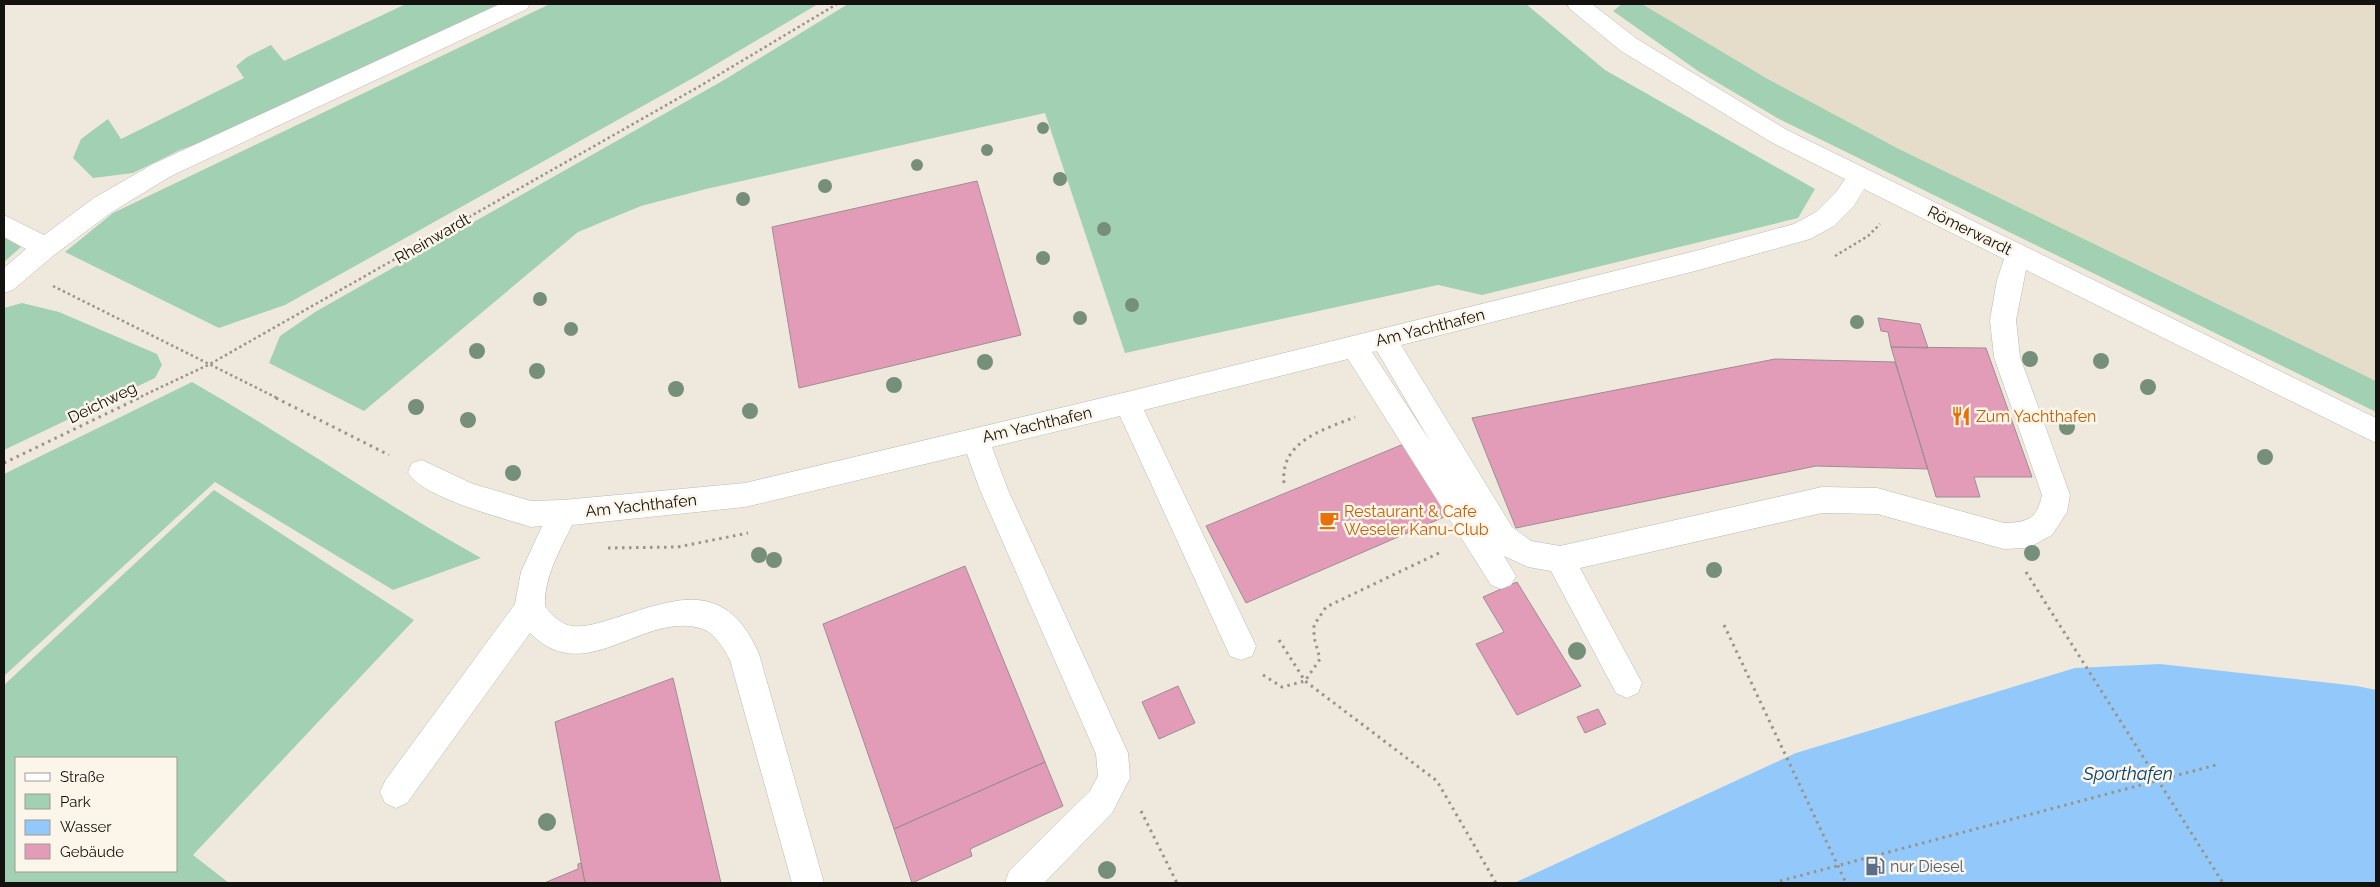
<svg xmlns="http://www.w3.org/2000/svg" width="2380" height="887" font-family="Raleway,sans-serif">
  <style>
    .built { fill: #e5dcc9 }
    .green { fill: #a2d0b2; fill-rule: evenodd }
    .water { fill: #92c9fa }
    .building { fill: #e29cb8; stroke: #9c8e93 }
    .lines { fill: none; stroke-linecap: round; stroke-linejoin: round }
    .minor-casing { stroke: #beb8ad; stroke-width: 1 }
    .path-far1 { stroke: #98938b; stroke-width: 2.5; stroke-dasharray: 2.5 3; stroke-linecap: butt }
    .path { stroke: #98938b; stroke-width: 3; stroke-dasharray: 2.5 4.5; stroke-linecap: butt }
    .minor { fill: #fff; fill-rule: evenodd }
    .tree { fill: #768f7a }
    .labels { text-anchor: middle; stroke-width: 5; stroke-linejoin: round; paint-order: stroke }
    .street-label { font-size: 16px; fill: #14120e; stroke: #fcf6ea }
    .food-label { font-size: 16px; fill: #c56008; stroke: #fcf6ea; text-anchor: start }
    .service-label { font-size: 16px; fill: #4e5e75; stroke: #fcf6ea; text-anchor: start }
    .water-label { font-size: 18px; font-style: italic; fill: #00416d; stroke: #fcf6ea }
  </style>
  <rect width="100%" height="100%" fill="#efe9dd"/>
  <path class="built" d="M1642 4H2376V381L1899 149 1766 78Z"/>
  <path class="green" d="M406 4H502L225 134 180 150 133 173 93 178 73 158 81 139 108 119 121 139 244 78 236 66 247 57 271 45 284 61Z
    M550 4H818L693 78 285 305 219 328 65 252 113 213Z
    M848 4H1526L1605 70 1815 189 1798 218 1482 295 1438 285 1125 353 1045 113 706 189 641 206 578 232 364 411 269 363 280 336 315 312 724 80Z
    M1622 4H1642L1766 78 1899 149 2376 381V412L1779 119 1698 71 1613 11Z
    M4 237 21 247 4 262Z
    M22 303 59 312 157 354 162 365 155 378 4 450V308Z
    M192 382C290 438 382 503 481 558L393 590 215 482 4 676V474Z
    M214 490 414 620 193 855 229 883H4V685ZM16 758H176V871H16Z"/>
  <path class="water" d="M2160 664 2357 686 2376 690V883H1514L1796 753 2075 668Z"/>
  <path class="building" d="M977 181 1021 335 799 388 772 227Z
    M1878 318 1920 324 1928 348 1891 347 1888 332 1881 331Z
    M1891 347 1986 348 2032 477H1974L1980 497H1936Z
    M1775 359 1895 362 1928 469 1816 466 1516 528 1472 418Z
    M1406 443 1451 514 1246 603 1206 526Z
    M965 566 1045 762 894 829 823 624Z
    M1517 582 1581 686 1517 715 1476 644 1504 632 1483 597Z
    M673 678 721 883H585L555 722Z
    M1178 686 1195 723 1159 739 1142 702Z
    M1598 709 1606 724 1585 733 1577 717Z
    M1045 762 1063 806 970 849 972 856 912 883 894 829Z
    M581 863 585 883H544L578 869V864Z"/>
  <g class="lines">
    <defs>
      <path id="minor" d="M500 4H530L527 9 171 176 112 212 54 255 13 290 4 293V268L26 249 4 237V215L44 235 94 198 153 164Z
        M1567 4H1592L1637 39 1787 130 2376 418V443L2026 270 2016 320 2020 357 2070 495 2067 512 2052 535 2028 548 2004 549 1877 514 1822 513 1580 568 1642 683 1638 693 1627 698 1616 693 1551 571 1528 567 1504 556 1516 576 1511 585 1501 589 1491 585 1348 359 1144 410 1256 646 1252 656 1241 660 1230 656 1120 416 992 447 1008 490 1128 753 1130 778 1112 813 1044 883H1005L1009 871 1090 791 1098 776 1096 754 980 490 967 454 745 507 572 525C560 551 544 576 545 606 550 613 557 620 565 624 576 629 591 625 602 622 667 603 723 571 759 654L824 883H792L730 660C724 649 715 633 703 629 644 609 586 690 530 633L407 803 396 808 385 803 380 792 385 781 515 604 521 572 542 526 531 527C503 518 420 497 408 472L412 463 422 460 473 484 531 501 563 500 745 483 1127 392 1699 250 1794 224 1816 212 1836 192 1845 179 1771 142 1621 51 1570 9ZM1864 189 2004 259 1997 280 1990 320 1994 357 2042 495C2037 520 2027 522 2004 523L1877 488 1822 487 1560 546 1531 541 1512 527 1401 345 1699 270 1810 239 1834 226 1854 206ZM1377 351 1430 441 1372 352Z"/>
    </defs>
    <use href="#minor" class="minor-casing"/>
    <path class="path-far1" d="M1835 256 1868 236 1880 224
      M53 286 279 399
      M136 399 210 364 700 86 837 4"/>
    <path class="path" d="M276 398 389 455
      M4 463 139 398
      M1284 483C1280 441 1323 430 1355 417
      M608 548 678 547 748 533
      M2026 572 2223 883
      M1724 625 1846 883
      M1279 640 1305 681 1437 781 1496 883
      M1263 675 1282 687 1305 681 1320 659 1314 637V625L1326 607 1441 552
      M1141 811 1177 883
      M1780 881 2216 765"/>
    <use href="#minor" class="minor"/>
  </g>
  <g class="tree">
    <circle cx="1043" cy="128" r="6"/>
    <circle cx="987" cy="150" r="6"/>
    <circle cx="917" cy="165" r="6"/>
    <circle cx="1060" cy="179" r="7"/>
    <circle cx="825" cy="186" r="7"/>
    <circle cx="743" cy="199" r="7"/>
    <circle cx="1104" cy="229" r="7"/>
    <circle cx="1043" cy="258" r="7"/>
    <circle cx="540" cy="299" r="7"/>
    <circle cx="1132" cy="305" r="7"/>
    <circle cx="1080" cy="318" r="7"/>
    <circle cx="1857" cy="322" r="7"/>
    <circle cx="571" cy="329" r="7"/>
    <circle cx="477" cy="351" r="8"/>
    <circle cx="2030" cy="359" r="8"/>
    <circle cx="2101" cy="361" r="8"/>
    <circle cx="985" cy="362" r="8"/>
    <circle cx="537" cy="371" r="8"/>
    <circle cx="894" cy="385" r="8"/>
    <circle cx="2148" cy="387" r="8"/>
    <circle cx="676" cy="389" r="8"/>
    <circle cx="416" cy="407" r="8"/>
    <circle cx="750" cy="411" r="8"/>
    <circle cx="468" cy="420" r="8"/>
    <circle cx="2067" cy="427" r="8"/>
    <circle cx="2265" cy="457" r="8"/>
    <circle cx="513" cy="473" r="8"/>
    <circle cx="2032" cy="553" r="8"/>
    <circle cx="759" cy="555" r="8"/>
    <circle cx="774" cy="560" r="8"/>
    <circle cx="1714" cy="570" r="8"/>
    <circle cx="1577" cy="651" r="9"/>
    <circle cx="547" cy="822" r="9"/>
    <circle cx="1107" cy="870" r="9"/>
  </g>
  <defs>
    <symbol id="restaurant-bare" viewBox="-9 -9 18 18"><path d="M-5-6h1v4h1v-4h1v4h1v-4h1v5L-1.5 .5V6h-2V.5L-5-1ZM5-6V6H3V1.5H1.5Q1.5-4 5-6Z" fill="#e8710a" stroke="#fcf6ea" stroke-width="2.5" paint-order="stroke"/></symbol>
    <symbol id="cafe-bare" viewBox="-9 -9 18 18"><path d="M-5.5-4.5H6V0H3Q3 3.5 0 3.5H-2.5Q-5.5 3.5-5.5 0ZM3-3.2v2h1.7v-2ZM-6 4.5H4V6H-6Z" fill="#e8710a" stroke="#fcf6ea" stroke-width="2.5" paint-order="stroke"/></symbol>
    <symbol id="fuel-bare" viewBox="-9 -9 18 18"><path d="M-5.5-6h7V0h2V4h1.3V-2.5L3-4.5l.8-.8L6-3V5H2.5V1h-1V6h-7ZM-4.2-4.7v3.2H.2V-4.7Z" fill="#5c6f8a" stroke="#fcf6ea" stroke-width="2.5" paint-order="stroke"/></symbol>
  </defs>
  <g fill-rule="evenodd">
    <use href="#restaurant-bare" x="1947" y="402" width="28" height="28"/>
    <use href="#cafe-bare" x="1315" y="506" width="28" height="28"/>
    <use href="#fuel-bare" x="1861" y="852" width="28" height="28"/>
  </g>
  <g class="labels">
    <g class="street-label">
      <text transform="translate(1970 230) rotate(26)" y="6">Römerwardt</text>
      <text transform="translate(432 238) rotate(-30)" y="6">Rheinwardt</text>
      <text transform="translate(1430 327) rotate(-14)" y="6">Am Yachthafen</text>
      <text transform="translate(102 402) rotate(-26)" y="6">Deichweg</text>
      <text transform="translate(1037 424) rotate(-13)" y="6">Am Yachthafen</text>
      <text transform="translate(641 505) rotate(-6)" y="6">Am Yachthafen</text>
    </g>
    <g class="food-label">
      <text x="1976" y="422">Zum Yachthafen</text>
      <text x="1344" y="517">Restaurant &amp; Cafe<tspan x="1344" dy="18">Weseler Kanu-Club</tspan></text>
    </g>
    <g class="service-label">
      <text x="1890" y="872">nur Diesel</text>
    </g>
    <g class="water-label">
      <text x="2128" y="780">Sporthafen</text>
    </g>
  </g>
  <rect width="2380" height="887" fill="none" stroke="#14120e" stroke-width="10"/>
  <rect x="15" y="757" width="162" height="115" fill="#fcf6ea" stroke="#9f9b92"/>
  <rect x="25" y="773" width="25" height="8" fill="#ffffff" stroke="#9f9b92"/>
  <text x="60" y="782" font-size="15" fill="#14120e">Straße</text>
  <rect x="25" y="794" width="25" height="15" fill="#a2d0b2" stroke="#9f9b92"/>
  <text x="60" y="807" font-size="15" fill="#14120e">Park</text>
  <rect x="25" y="820" width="25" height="15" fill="#92c9fa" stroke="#9f9b92"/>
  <text x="60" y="832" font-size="15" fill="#14120e">Wasser</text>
  <rect x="25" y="844" width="25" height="15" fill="#e29cb8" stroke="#9f9b92"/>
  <text x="60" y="857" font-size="15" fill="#14120e">Gebäude</text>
</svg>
